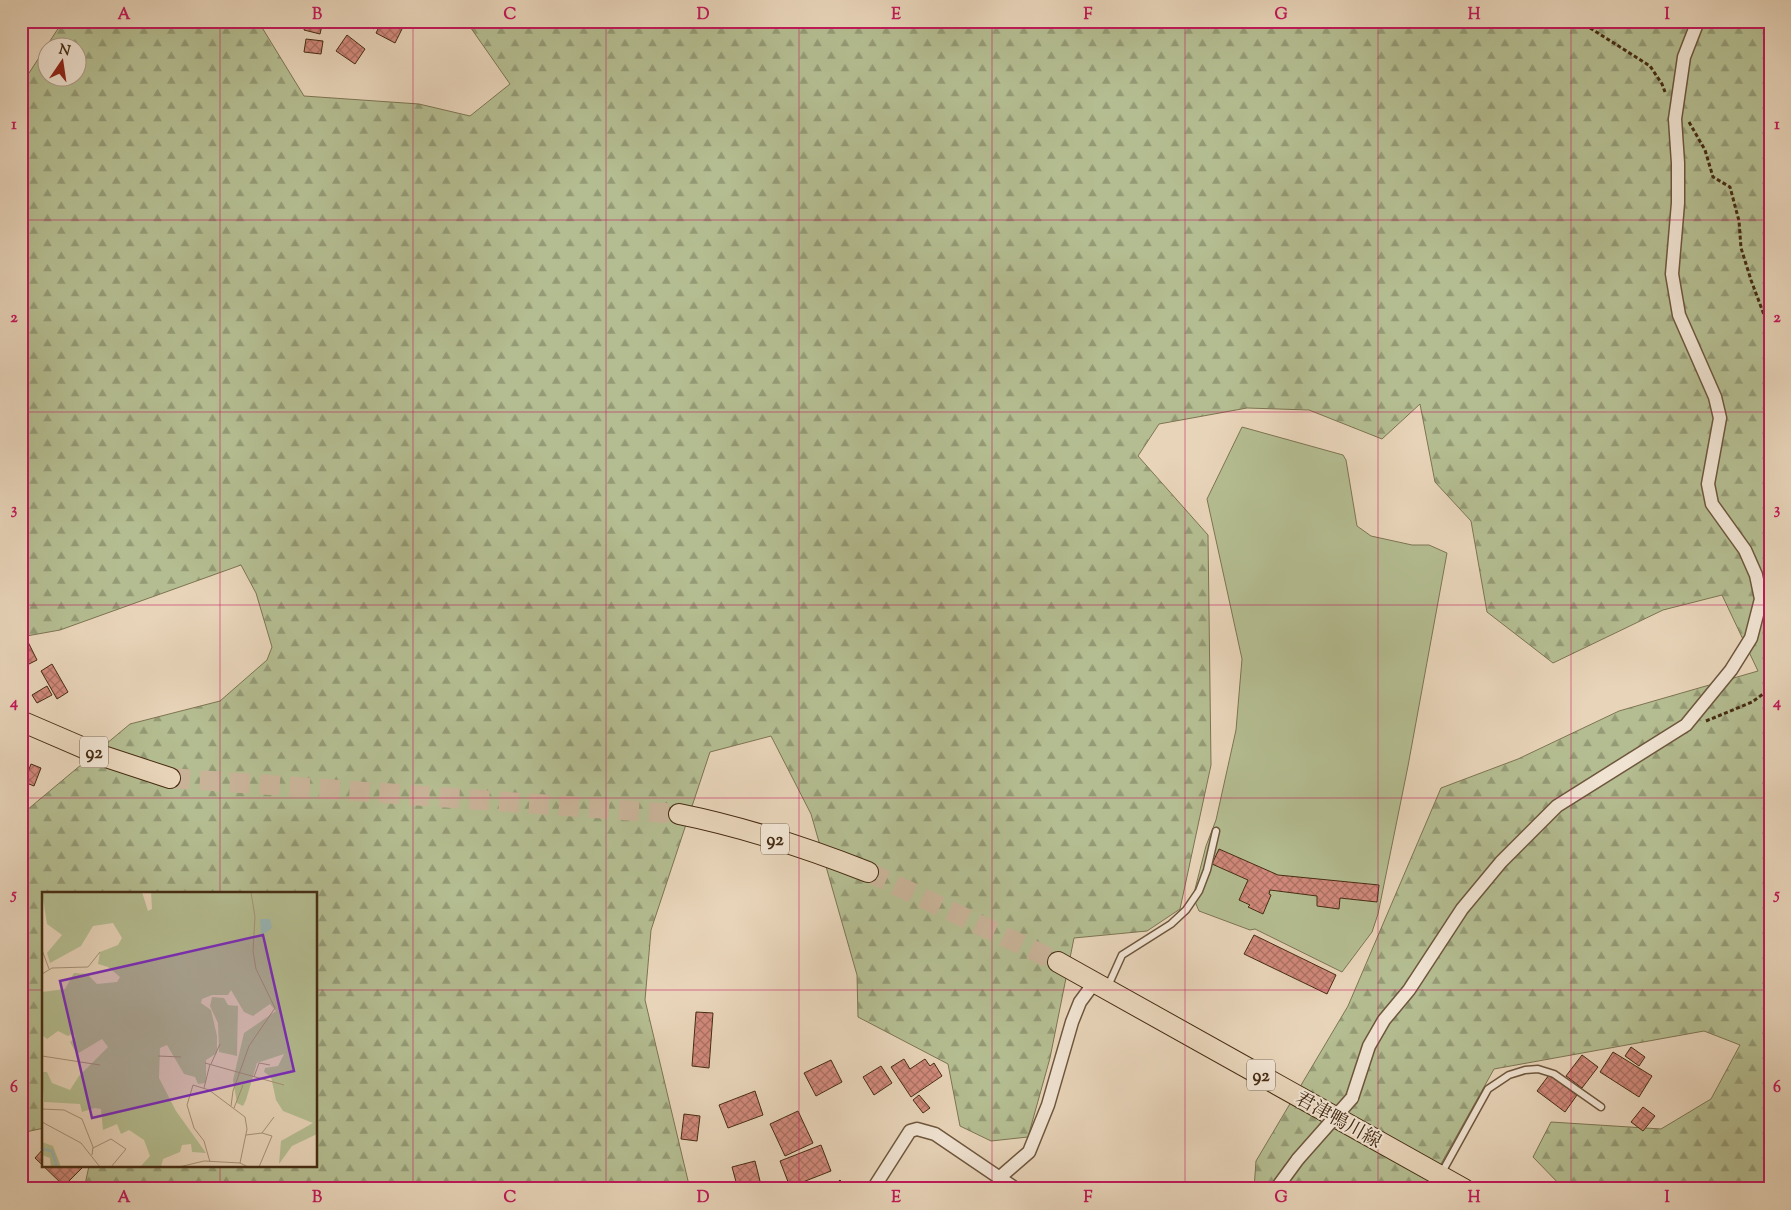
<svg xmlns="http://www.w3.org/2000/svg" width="1791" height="1210" font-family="'Sorts Mill Goudy','Noto Serif JP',serif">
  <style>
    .grass { fill: #b4bd91; stroke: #7d7452 }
    .forest { fill: url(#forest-firs); stroke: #7d7452; fill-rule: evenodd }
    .building { fill: url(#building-cross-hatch); stroke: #462c13 }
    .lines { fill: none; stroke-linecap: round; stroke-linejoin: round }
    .primary-tunnel { stroke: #c8b298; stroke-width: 20; stroke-dasharray: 20 10; stroke-linecap: butt }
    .lane-casing { stroke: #6e563c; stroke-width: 9 }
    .street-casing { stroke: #6e563c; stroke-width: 15 }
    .primary-casing { stroke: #462c13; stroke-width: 22 }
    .path { stroke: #462c13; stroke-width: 3; stroke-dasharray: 4 2.5; stroke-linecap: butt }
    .lane { stroke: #f0e3d2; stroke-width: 6 }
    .street { stroke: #f0e3d2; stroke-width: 12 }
    .primary { stroke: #e8d4b9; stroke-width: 20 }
    .street-bridge-casing { stroke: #6e563c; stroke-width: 15; stroke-linecap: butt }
    .street-bridge { stroke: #f0e3d2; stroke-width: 12 }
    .grid { fill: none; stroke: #c2185b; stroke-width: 1; stroke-opacity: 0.55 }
    .labels { text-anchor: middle; stroke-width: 4; stroke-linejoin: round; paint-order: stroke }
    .shield { fill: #f0e3d2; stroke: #79634c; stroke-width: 1 }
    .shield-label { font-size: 18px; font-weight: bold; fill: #462c13 }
    .street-label { font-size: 19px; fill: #462c13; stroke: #f0e3d2 }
    .inset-river { fill: none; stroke: #99b7b7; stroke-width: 2.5 }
    .inset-road { fill: none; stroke: #a79177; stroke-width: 1 }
    .view { fill: #7b2cbf; fill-opacity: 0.15; stroke: #7b2cbf; stroke-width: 2.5 }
    .inset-edge { fill: none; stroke: #462c13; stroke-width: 2.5 }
    .neatline { fill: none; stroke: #c2185b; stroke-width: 2 }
    .grid-label { font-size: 16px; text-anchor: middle; font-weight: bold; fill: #c2185b }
  </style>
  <defs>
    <pattern id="forest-firs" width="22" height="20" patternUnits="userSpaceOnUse" patternTransform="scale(1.25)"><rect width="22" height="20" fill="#b4bd91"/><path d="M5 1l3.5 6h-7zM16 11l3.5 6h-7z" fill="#949a75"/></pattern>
    <pattern id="building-cross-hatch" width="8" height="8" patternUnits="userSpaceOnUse" patternTransform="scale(1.25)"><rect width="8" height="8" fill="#d1897b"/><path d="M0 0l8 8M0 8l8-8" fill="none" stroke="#ab7064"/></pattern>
  </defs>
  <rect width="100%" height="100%" fill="#e8d4b9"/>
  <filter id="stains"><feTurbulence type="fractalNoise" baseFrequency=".004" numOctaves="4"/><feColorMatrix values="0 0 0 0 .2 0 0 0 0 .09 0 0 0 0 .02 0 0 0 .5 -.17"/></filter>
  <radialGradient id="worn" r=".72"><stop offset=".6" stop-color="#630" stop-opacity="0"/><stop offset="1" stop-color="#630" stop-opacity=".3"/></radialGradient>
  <path class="grass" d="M1242 427 1343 455 1346 460 1357 526 1371 536 1412 545H1429L1447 553 1408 766 1378 914 1372 932 1342 972 1255 929 1250 930 1199 911 1193 897 1206 846 1216 820 1236 730 1242 659 1207 499Z"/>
  <path class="forest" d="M63 21H258L304 96 419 104 470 116 510 84 466 21H1770V1189H1564L1533 1157 1551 1122 1661 1129 1711 1099 1740 1045 1704 1031 1494 1069 1427 1189H1254L1256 1161 1348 1006 1441 788 1518 759 1619 711 1758 671 1722 595 1663 610 1553 663 1487 612 1471 521 1435 482 1420 404 1382 439 1309 410 1247 408 1159 424 1138 456 1208 535 1211 765 1180 909 1147 931 1074 938 1050 1058 1028 1137 991 1141 960 1126 948 1064 858 1017 857 975 811 814 771 736 710 752 651 930 645 1000 690 1189H84L89 1166H316V894H44V1128L21 1133V815L130 724 220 701 267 660 272 647 256 593 241 565 60 630 21 637V73H29ZM48 48H78V78H48Z"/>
  <path class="building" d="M306 21H323L320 34 304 30Z
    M360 21H379L374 29Z
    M382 21H406L395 43 376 33Z
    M347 35 365 49 355 64 336 51Z
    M306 39 323 41 321 54 304 52Z
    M26 638 37 660 21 668V641Z
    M52 664 68 692 57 699 41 671Z
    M47 686 52 695 37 703 32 695Z
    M31 764 41 768 34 786 24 782Z
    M1219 849 1278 875 1379 885 1377 902 1340 898 1339 909 1317 906V896L1270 890 1269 894 1271 895 1263 914 1248 907 1250 905 1239 900 1248 880 1212 864Z
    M1254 935 1336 975 1327 994 1244 954Z
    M696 1012 713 1013 709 1068 692 1066Z
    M1631 1047 1645 1057 1639 1066 1625 1056Z
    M1613 1052 1652 1076 1639 1097 1600 1072Z
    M1582 1055 1598 1067 1582 1088 1566 1076Z
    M904 1059 910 1069 925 1059 930 1066 934 1063 942 1076 911 1097 891 1067Z
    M831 1060 842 1082 816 1096 804 1073Z
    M881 1066 892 1083 874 1095 863 1077Z
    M1549 1075 1577 1095 1565 1112 1537 1091Z
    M755 1091 763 1115 728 1128 719 1105Z
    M919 1095 930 1108 923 1113 913 1100Z
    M1643 1107 1655 1116 1643 1131 1631 1122Z
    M798 1111 813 1143 785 1156 770 1124Z
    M684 1114 700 1116 697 1141 681 1139Z
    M821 1145 831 1171 790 1187 780 1161Z
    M44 1148V1166H80L82 1168 64 1186 35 1158Z
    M755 1161 762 1189H738L732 1167Z
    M840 1180 848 1189H830Z"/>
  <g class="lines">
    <path class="primary-tunnel" d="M170 778 679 814
      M868 872 1058 962"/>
    <defs>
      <path id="lane" d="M1108 986 1122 955 1171 924 1186 910 1199 891 1207 870 1216 831
        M1441 1174 1488 1089 1509 1075 1525 1070 1538 1069 1554 1074 1601 1107"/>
      <path id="street" d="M1352 1098 1369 1046 1384 1020 1409 990 1462 909 1501 862 1557 806 1686 725 1731 670 1751 638 1761 599 1756 575 1745 550 1712 504 1708 484 1720 418 1715 397 1679 315 1672 274 1678 203V163L1675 119 1684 57 1698 21
        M999 1178 1029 1152 1048 1105 1072 1022 1080 1002 1094 983
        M873 1189 910 1131 917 1129 935 1134 1016 1189
        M1276 1189 1298 1159"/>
      <path id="primary" d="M21 721 100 755 170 778
        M679 814C744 827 807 848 868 872
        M1058 962 1464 1189"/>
    </defs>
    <use href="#lane" class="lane-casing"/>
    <use href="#street" class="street-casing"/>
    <use href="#primary" class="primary-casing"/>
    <path class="path" d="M1579 21 1650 66 1662 84 1665 92
      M1689 122 1705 150 1713 177 1730 187 1739 221 1741 248 1751 280 1770 331
      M1706 721 1752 702 1770 689"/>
    <use href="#lane" class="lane"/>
    <use href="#street" class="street"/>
    <use href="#primary" class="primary"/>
    <defs>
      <path id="street-bridge" d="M1298 1159 1352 1098"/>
    </defs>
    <use href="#street-bridge" class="street-bridge-casing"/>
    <use href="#street-bridge" class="street-bridge"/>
  </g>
  <path class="grid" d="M220 21V894M413 21V1189M606 21V1189M799 21V1189M992 21V1189M1185 21V1189M1378 21V1189M1571 21V1189M21 220H1770M21 412H1770M21 605H1770M21 798H1770M21 990H44M316 990H1770M220 1166V1189"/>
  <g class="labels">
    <g class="shield">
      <rect x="80" y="736.5" width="28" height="31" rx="4"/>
      <rect x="761" y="823.5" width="28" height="31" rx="4"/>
      <rect x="1247" y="1059.5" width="28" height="31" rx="4"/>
    </g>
    <g class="shield-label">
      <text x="94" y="758">92</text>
      <text x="775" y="845">92</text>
      <text x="1261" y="1081">92</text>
    </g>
    <g class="street-label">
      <text transform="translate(1339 1119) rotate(29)" y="7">君津鴨川線</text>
    </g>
  </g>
  <g transform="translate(42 892)">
    <rect width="275" height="275" fill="#e8d4b9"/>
    <path d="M170 105 182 106 186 113 196 114 195 164 177 160 176 131 168 114Z" fill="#b4bd91"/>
    <path d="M0 0H100L106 19 110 17 109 0H275V242L250 254 237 272 239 249 271 231 241 219 234 208 229 185 222 180 223 176 236 174 242 162 215 171 204 208 201 214 195 211 191 188 202 141 234 119 228 112 211 124 202 120 189 98 186 103H170L160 107 159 111 169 118 175 144V161L164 168V191L156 192 153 185 142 182 125 153 118 156 117 186 134 219 164 261 150 260 149 252 140 253 138 260 121 267 119 275H98L108 264 102 248 87 238 79 242 75 232 61 238 59 217 53 216 40 220 38 212 2 210 0 180H5L10 191 28 198 37 184 66 155 60 147 35 162 28 150 33 146 32 141 26 144 16 139 5 147 0 143V100L23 97 32 81 45 82 55 92 75 90 78 85 66 75 56 72 58 60 76 53 80 46 71 31 51 34 39 54 8 71 5 61 20 43 5 32ZM0 250 11 254 19 275H9L8 266 0 263Z" fill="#b4bd91"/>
    <path d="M218 27H228L230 36 219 44Z" fill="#99b7b7"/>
    <path class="inset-river" d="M0 257 10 259 15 275"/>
    <path class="inset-road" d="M0 58 7 77M0 82 10 76 46 75 58 60M0 164 58 173M116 164 139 165M163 171 242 193M169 172 178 152M212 185 217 171 228 173M162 196 168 172M189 214 191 199 207 154 233 116 214 77 211 59 213 25 209 0M192 216 201 193M0 217 22 218 40 227 51 255 50 263M0 230 39 251 58 275M220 241 232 225M204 243 220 241 230 244 217 275M51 256 69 247 84 257 69 275M168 270 162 249 152 236 145 213 151 193 167 198 203 225 205 237 198 271M137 275 162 269 198 271 206 275"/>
    <path class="view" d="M221 43 252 179 50 226 18 89Z"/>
    <rect width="275" height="275" class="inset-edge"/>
  </g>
  <rect width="1791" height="1210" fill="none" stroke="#e8d4b9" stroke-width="55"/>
  <g transform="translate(62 62) rotate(13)"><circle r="24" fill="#f0e3d2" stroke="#ac9a86"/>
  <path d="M0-4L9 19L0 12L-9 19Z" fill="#8f2418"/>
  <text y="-8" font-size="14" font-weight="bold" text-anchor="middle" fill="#462c13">N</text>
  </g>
  <rect x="28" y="28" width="1736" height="1154" class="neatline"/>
  <g class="grid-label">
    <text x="124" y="19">A</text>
    <text x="317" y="19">B</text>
    <text x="510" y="19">C</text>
    <text x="703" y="19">D</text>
    <text x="896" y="19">E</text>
    <text x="1088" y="19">F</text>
    <text x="1281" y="19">G</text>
    <text x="1474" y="19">H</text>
    <text x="1667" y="19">I</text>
    <text x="14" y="129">1</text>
    <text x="1777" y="129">1</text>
    <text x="14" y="322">2</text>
    <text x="1777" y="322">2</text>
    <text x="14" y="514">3</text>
    <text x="1777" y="514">3</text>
    <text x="14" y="707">4</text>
    <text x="1777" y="707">4</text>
    <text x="14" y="899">5</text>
    <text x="1777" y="899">5</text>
    <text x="14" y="1092">6</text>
    <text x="1777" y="1092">6</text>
    <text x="124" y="1202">A</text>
    <text x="317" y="1202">B</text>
    <text x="510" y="1202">C</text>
    <text x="703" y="1202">D</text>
    <text x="896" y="1202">E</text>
    <text x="1088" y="1202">F</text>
    <text x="1281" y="1202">G</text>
    <text x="1474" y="1202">H</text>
    <text x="1667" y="1202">I</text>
  </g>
  <rect width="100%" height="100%" filter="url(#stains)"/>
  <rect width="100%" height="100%" fill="url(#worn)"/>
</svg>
